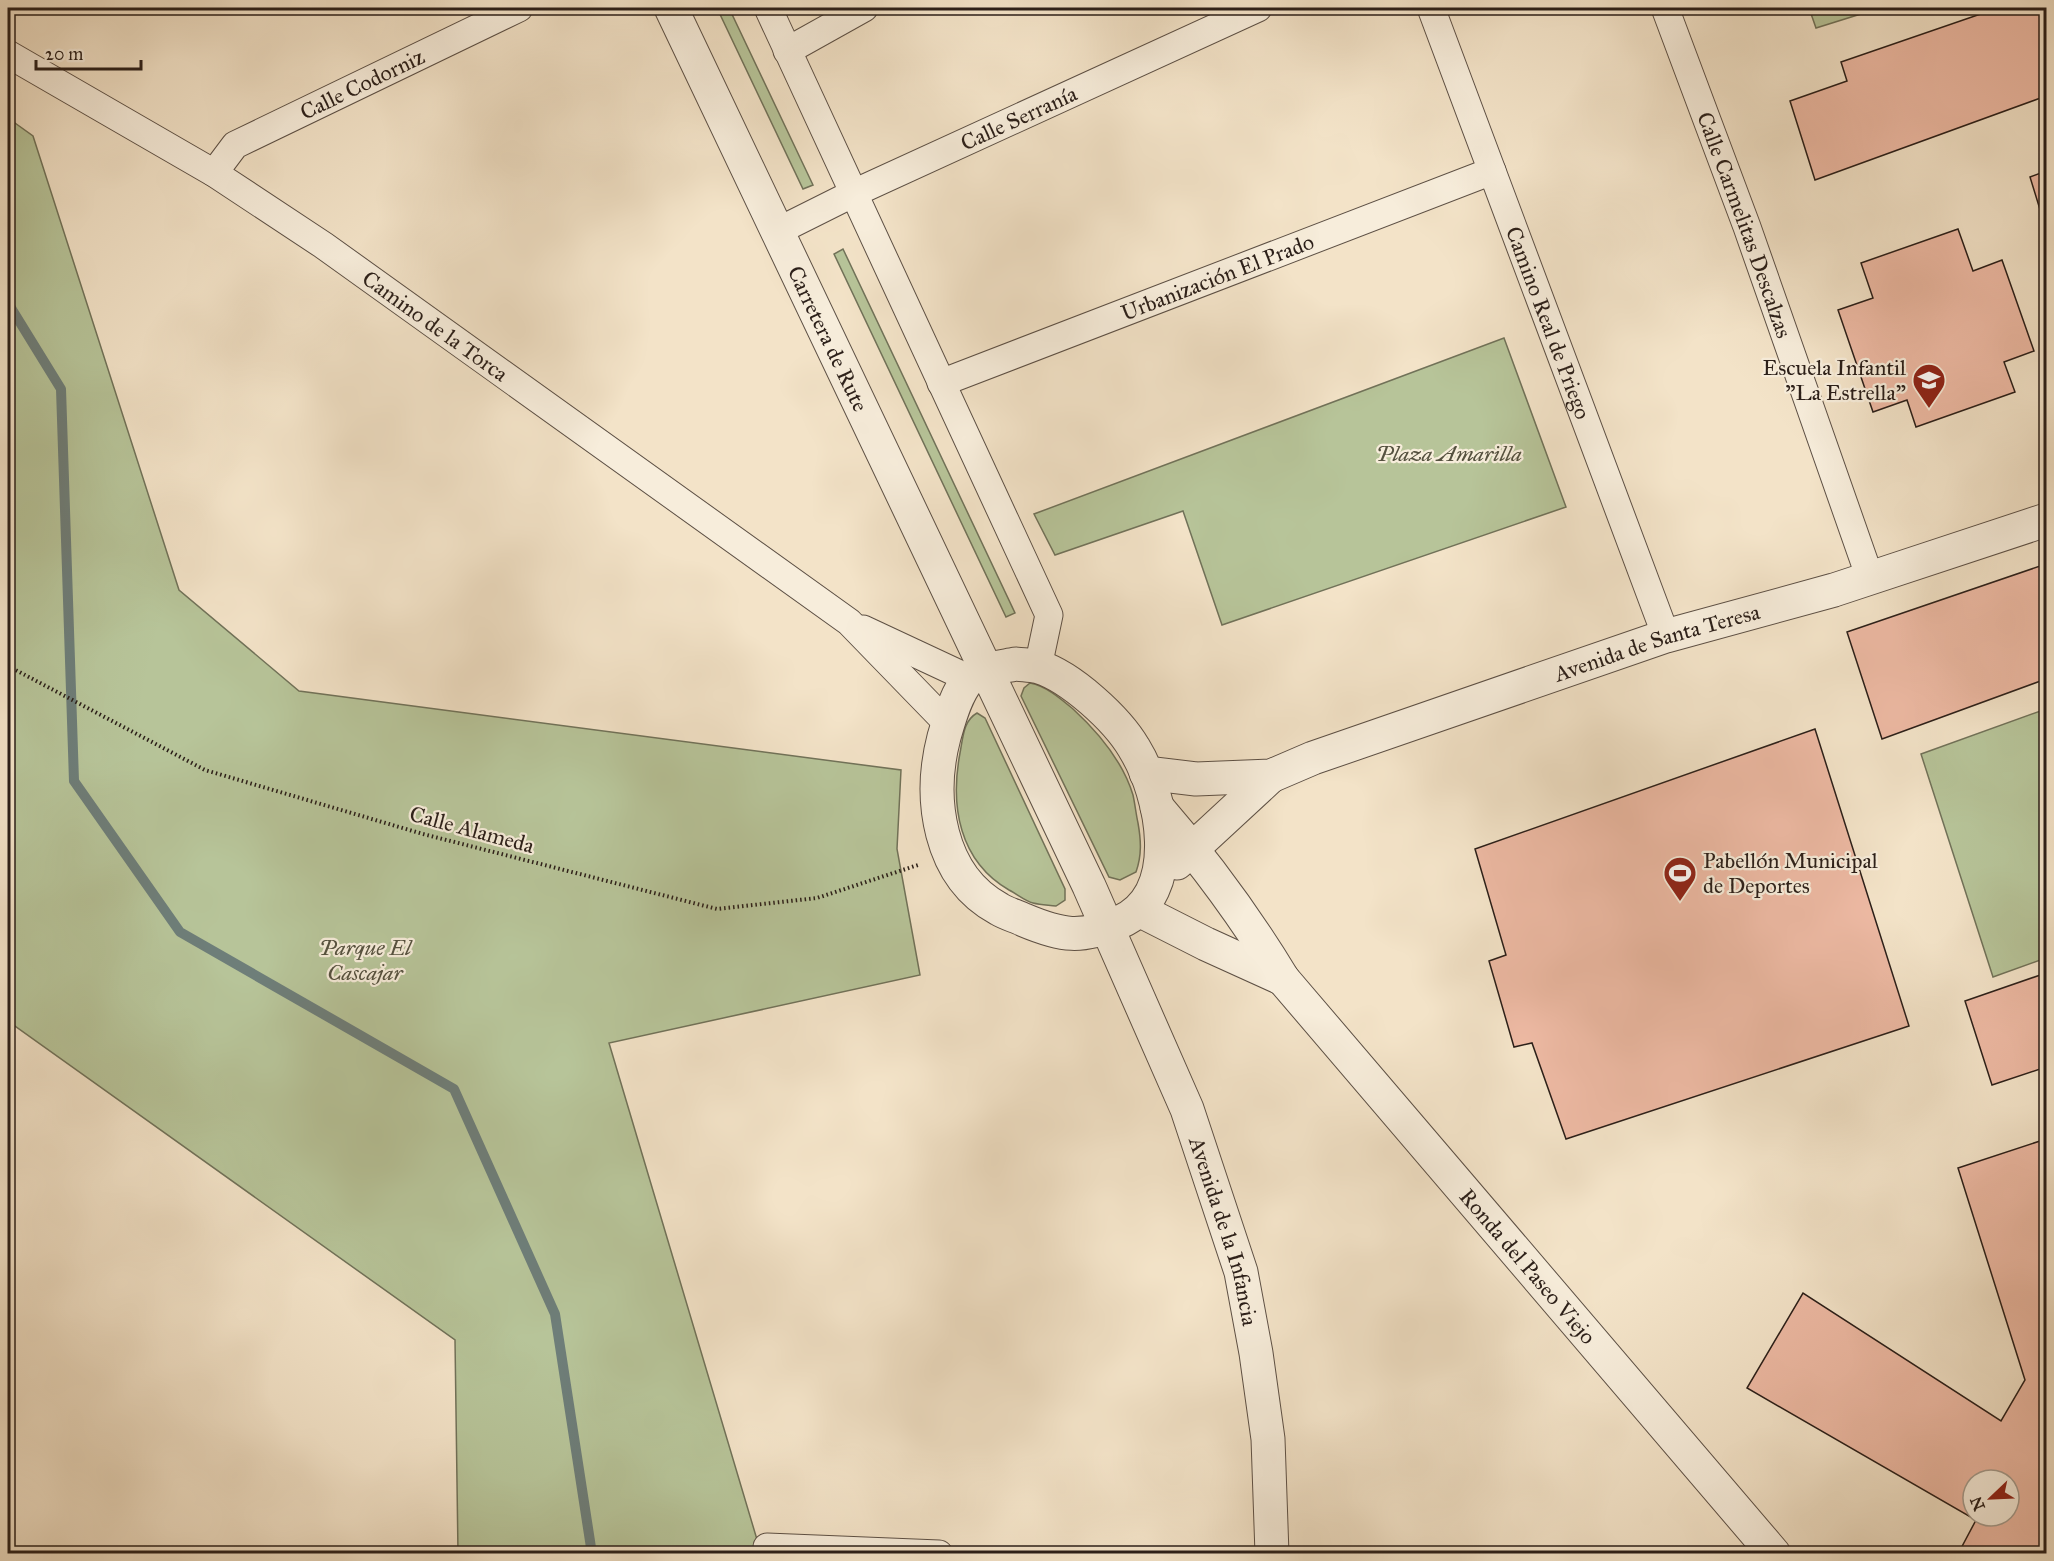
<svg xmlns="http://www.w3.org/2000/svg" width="2054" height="1561" font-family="'IM FELL Great Primer',serif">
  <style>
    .green { fill: #b7c499; stroke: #717259; stroke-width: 1.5 }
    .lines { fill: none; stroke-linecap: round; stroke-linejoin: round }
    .stream { stroke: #6e7e79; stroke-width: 10 }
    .building { fill: #edb9a3; stroke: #2b1f19; stroke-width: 1.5; fill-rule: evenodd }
    .minor-casing { stroke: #5d5045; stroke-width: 29 }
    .tertiary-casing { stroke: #5d5045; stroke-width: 35 }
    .path { stroke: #2b1f19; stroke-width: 4; stroke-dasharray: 1.5 3; stroke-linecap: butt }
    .minor { stroke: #f7eddb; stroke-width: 27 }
    .tertiary { stroke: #f7eddb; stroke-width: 33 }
    .labels { text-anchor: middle; stroke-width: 4.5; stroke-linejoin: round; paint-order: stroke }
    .street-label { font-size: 22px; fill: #2b1f19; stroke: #f7eddb }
    .poi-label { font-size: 22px; fill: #2b1f19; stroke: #f7eddb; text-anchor: end }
    .park-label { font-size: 22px; font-style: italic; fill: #55513f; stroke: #f7eddb }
  </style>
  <rect width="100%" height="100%" fill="#f3e3c8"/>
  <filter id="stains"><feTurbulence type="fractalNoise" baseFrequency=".00333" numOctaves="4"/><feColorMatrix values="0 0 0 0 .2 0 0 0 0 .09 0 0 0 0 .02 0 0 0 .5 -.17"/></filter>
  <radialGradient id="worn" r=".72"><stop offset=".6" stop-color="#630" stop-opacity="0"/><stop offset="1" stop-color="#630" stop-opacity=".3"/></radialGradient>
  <path class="green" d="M717 8H729L813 185 803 189Z
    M1809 8H1880L1816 28Z
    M8 118 33 136 179 590 299 691 901 770 897 849 920 975 609 1043 761 1553H458L455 1340 8 1021Z
    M843 249 1015 613 1006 617 834 254Z
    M1504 338 1566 507 1222 625 1183 511 1055 555 1034 514Z
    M1030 683C1046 686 1060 698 1073 709 1098 732 1123 762 1133 795 1135 804 1136 814 1138 823 1141 840 1142 855 1136 872L1120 880 1109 877 1021 696 1024 688Z
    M2046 709V958L1993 977 1921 754Z
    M977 713 985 718 1065 889V900L1056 906C1049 905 1041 905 1033 903 1025 901 1017 894 1009 890 959 861 950 806 960 753 963 738 963 721 977 713Z"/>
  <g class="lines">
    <path class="stream" d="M8 303 61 389 74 781 180 932 454 1089 555 1314 592 1554"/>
  </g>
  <path class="building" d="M1998 8H2046V96L1815 180 1790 101 1847 81 1841 62Z
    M2046 171V229L2030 177Z
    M1958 229 1973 271 2002 260 2034 351 2004 362 2015 392 1916 427 1907 400 1873 412 1838 310 1873 298 1861 263Z
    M2046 564V679L1882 739 1847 632Z
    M1815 729 1909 1026 1566 1139 1532 1043 1514 1047 1489 961 1506 955 1475 849Z
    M2046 973V1067L1992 1085 1965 1001Z
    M2046 1139V1534L2035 1554H1958L1976 1520 1747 1388 1803 1293 2001 1421 2025 1380 1958 1168ZM1973 1480H2009V1516H1973Z"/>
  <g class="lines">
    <defs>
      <g id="minor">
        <path d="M768 8 1049 615 1038 667"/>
        <path id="s1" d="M1431 8 1666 636"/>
        <path id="s2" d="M1665 8 1747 227 1870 578"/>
        <path d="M787 51 864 8"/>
        <path id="s3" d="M8 54 214 173 323 245 849 622 948 724"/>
        <path id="s4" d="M214 173 235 145 519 8"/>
        <path id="s5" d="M778 231 854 193 1258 8"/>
        <path id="s6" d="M941 383 1492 171"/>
        <path d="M863 629 970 679"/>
        <path d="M767 1547 939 1554"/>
      </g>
      <g id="tertiary">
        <path id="s7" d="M671 8 1089 886 1187 1109 1241 1272 1256 1353 1268 1439 1272 1554"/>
        <path d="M1016 664C1023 665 1032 665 1039 667 1071 677 1117 719 1134 748 1163 795 1183 894 1120 922 1081 939 1062 936 1024 920 1016 916 1007 914 999 909 938 876 928 798 944 737 949 720 956 693 969 679 980 668 1001 667 1016 664Z"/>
        <path id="s8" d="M1146 773 1196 779 1271 776 1313 758 1666 636 1834 590 2046 520"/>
        <path id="s9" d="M1157 807C1204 861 1246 918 1283 979L1774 1554"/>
        <path d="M1177 863 1271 776"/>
        <path d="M1139 910 1206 944 1283 979"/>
      </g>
    </defs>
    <use href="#minor" class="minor-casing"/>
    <use href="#tertiary" class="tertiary-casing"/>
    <path class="path" d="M8 666 205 770 423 834 717 909 817 898 918 865"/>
    <use href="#minor" class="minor"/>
    <use href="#tertiary" class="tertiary"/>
  </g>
  <defs>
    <symbol id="school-pin" viewBox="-11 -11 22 30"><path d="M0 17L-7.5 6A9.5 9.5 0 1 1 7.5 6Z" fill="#8f2418" stroke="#f7eddb"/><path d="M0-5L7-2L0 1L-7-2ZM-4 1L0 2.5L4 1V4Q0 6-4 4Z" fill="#fff"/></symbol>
    <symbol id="stadium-pin" viewBox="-11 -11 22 30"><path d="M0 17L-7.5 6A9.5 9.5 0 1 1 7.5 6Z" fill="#8f2418" stroke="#f7eddb"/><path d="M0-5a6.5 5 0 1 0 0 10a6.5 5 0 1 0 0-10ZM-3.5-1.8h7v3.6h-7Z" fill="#fff"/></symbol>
  </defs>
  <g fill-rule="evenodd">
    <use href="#school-pin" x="1910" y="361" width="38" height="52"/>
    <use href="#stadium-pin" x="1661" y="854" width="38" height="52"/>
  </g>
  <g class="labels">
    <g class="street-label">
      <text dy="8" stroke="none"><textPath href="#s4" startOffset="176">Calle Codorniz</textPath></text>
      <text dy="8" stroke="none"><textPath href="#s5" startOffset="266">Calle Serranía</textPath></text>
      <text dy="8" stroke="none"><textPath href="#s2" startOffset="231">Calle Carmelitas Descalzas</textPath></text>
      <text dy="8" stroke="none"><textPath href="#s6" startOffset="296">Urbanización El Prado</textPath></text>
      <text dy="8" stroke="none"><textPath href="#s1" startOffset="336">Camino Real de Priego</textPath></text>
      <text dy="8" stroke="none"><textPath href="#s3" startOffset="507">Camino de la Torca</textPath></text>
      <text dy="8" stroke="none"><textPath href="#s7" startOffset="366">Carretera de Rute</textPath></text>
      <text dy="8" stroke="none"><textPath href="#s8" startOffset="534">Avenida de Santa Teresa</textPath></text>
      <text transform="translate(472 829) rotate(15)" y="8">Calle Alameda</text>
      <text dy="8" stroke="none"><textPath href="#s7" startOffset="1344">Avenida de la Infancia</textPath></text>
      <text dy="8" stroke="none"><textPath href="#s9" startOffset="591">Ronda del Paseo Viejo</textPath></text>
    </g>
    <g class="poi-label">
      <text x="1906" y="375">Escuela Infantil<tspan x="1906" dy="25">"La Estrella"</tspan></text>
      <text x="1703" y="868" text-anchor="start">Pabellón Municipal<tspan x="1703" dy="25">de Deportes</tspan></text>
    </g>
    <g class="park-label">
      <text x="1449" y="461">Plaza Amarilla</text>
      <text x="365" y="955">Parque El<tspan x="365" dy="25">Cascajar</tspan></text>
    </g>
  </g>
  <rect width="2054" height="1561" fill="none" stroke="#f3e3c8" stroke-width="30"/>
  <rect x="9" y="9" width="2036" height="1543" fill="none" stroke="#2b1f19" stroke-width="3"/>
  <rect x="15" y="15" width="2024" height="1531" fill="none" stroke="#2b1f19" stroke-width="1.5"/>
  <g transform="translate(1991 1498) rotate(247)"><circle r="28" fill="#f7eddb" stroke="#a59b8d" stroke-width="1.5"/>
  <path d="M0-4.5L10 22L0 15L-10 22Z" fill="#8f2418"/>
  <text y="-9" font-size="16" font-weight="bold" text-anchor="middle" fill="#2b1f19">N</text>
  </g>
  <path d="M36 60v9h105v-9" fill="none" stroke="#2b1f19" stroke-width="3"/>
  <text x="45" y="60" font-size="18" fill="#2b1f19" stroke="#f7eddb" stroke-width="4.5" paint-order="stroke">20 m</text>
  <rect width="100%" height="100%" filter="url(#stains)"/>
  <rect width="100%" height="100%" fill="url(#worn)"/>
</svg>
